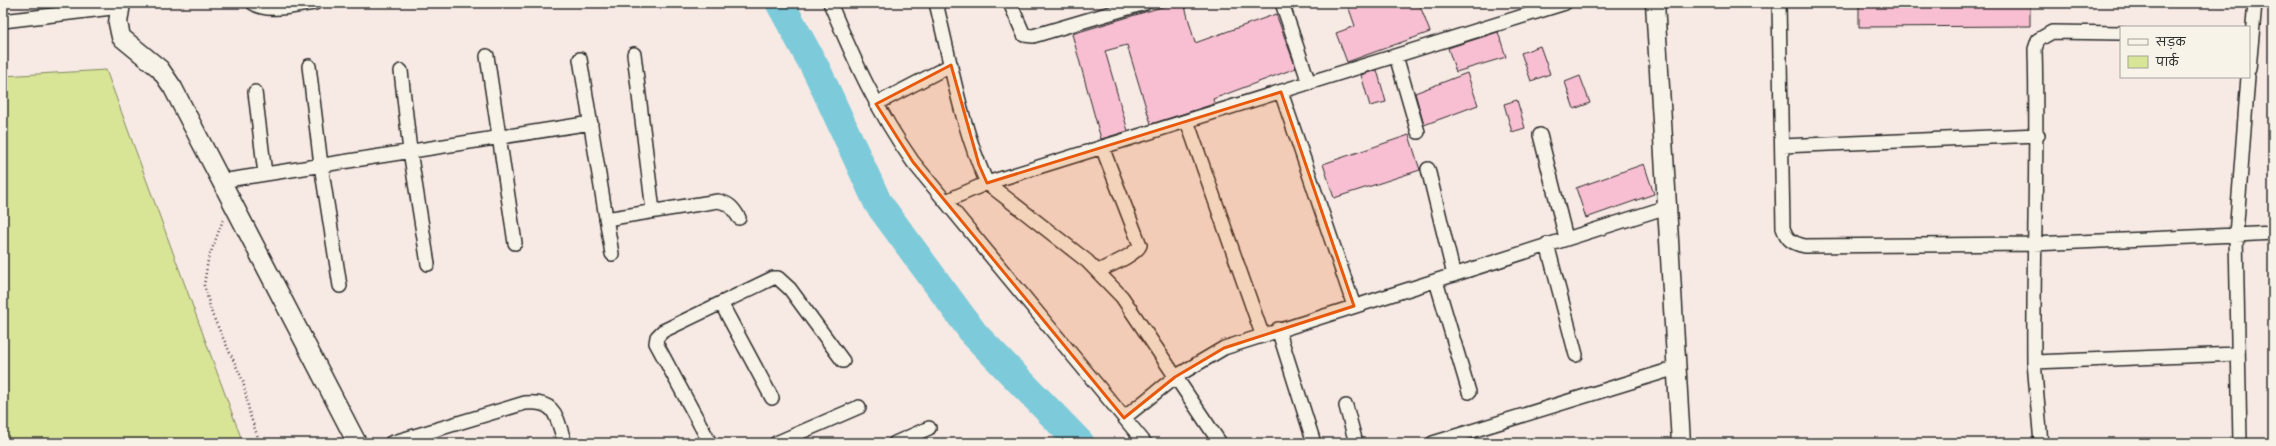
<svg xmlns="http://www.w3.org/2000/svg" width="2276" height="446" font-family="Delius,'Playpen Sans Deva',sans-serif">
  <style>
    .green { fill: #d8e597; stroke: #828861 }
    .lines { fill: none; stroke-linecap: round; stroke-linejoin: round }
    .river { stroke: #7dcbda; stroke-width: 29 }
    .building { fill: #f8bfd2; stroke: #2b2b2b }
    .street-casing { stroke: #2b2b2b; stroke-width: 16 }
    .secondary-casing { stroke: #2b2b2b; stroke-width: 21 }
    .path { stroke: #2b2b2b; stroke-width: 2.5; stroke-dasharray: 1 3; stroke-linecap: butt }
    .street { stroke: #f7f3e8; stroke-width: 13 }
    .secondary { stroke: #f7f3e8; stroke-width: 18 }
    .marked { fill: #e8590c; fill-opacity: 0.2; stroke: #e8590c; stroke-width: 3; stroke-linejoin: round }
  </style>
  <rect width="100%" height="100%" fill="#f7e9e4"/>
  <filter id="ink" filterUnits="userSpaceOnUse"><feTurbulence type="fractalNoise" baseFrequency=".025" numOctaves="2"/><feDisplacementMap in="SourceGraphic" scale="8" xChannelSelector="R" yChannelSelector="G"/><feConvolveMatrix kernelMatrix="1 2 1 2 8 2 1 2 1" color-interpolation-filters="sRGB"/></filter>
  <g filter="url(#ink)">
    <path class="green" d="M106 70 243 443H9L3 427V76Z"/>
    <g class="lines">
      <path class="river" d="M780 3 818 73 878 203 975 335 1080 443"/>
    </g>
    <path class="building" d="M1175 3H1184L1195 43 1276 14 1296 68 1213 99 1214 104 1151 124 1127 45 1105 51 1128 131 1101 139 1072 34Z
      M1347 3H1419L1430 32 1347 62 1336 33 1355 26Z
      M1859 3H2030V26L1859 27Z
      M1498 32 1506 57 1456 72 1448 48Z
      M1540 46 1550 74 1531 81 1521 53Z
      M1377 70 1386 102 1370 106 1361 75Z
      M1467 73 1478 105 1424 125 1415 93Z
      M1580 76 1590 103 1574 109 1565 82Z
      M1517 100 1525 128 1512 132 1504 104Z
      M1409 135 1420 170 1334 198 1323 164Z
      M1644 164 1654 194 1586 218 1576 188Z"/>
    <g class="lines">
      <defs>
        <path id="street" d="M253 3C268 14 297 5 315 3
          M830 3C854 60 877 111 913 162L1145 443
          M936 3C951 63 961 127 987 183L1087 261 1122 297 1220 443
          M1010 3 1024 35 1033 36 1145 3
          M1282 3 1309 83
          M1779 3 1783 228C1787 240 1792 243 1805 246L2033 244 2236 235 2240 443
          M3 21 120 7
          M2121 33 2052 32 2038 40 2035 49C2038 153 2033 258 2034 362L2237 354
          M634 54 653 211
          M487 56 515 243
          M1396 56 1418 132
          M580 59 612 254
          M309 66 321 165 340 286
          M2249 69 2255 3
          M401 71 410 151 428 264
          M2248 77 2236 235 2273 233
          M255 92 265 174
          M1281 92 1354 306
          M876 104 951 65
          M1187 121 1262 334
          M1540 135 1566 238
          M1782 146 2038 135
          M1428 169 1454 275
          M221 181 591 123
          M946 201 987 183 1565 3
          M606 219 718 201C729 203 733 208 739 218
          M1547 244 1576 355
          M1098 271C1108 266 1136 255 1140 245L1102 147
          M1436 281 1469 392
          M721 303 772 398
          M1278 329 1314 443
          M2034 362 2041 443
          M1346 406 1356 443
          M1124 418 1175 377 1224 348 1667 207
          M391 443 525 403C557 400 556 417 565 443
          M710 443 656 343 657 337 663 331 773 278H778L790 289 843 361
          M776 443 859 407
          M895 443 929 428
          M1433 443 1676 368"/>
        <path id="secondary" d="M121 3 118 23 121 37 160 69 173 88 357 443
          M1655 3 1681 443"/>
      </defs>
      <use href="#street" class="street-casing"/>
      <use href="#secondary" class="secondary-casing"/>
      <path class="path" d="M223 220 208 260 204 285 212 314 243 381 250 415 260 443"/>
      <use href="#street" class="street"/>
      <use href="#secondary" class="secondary"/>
    </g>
  </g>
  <path class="marked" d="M951 65 979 165 987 183 1281 92 1354 306 1224 348 1175 377 1124 418 913 162 876 104Z"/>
  <rect width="2276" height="446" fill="none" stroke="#f7f3e8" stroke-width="16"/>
  <rect x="8" y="8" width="2260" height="430" fill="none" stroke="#2b2b2b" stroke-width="1.5" filter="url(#ink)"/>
  <rect x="2120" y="26" width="130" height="52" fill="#f7f3e8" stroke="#a5a39c"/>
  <rect x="2128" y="39" width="20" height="6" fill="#f7f3e8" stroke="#a5a39c"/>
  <text x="2156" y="46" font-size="12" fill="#2b2b2b">सड़क</text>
  <rect x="2128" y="56" width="20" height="12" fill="#d8e597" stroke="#a5a39c"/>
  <text x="2156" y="66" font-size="12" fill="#2b2b2b">पार्क</text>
</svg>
